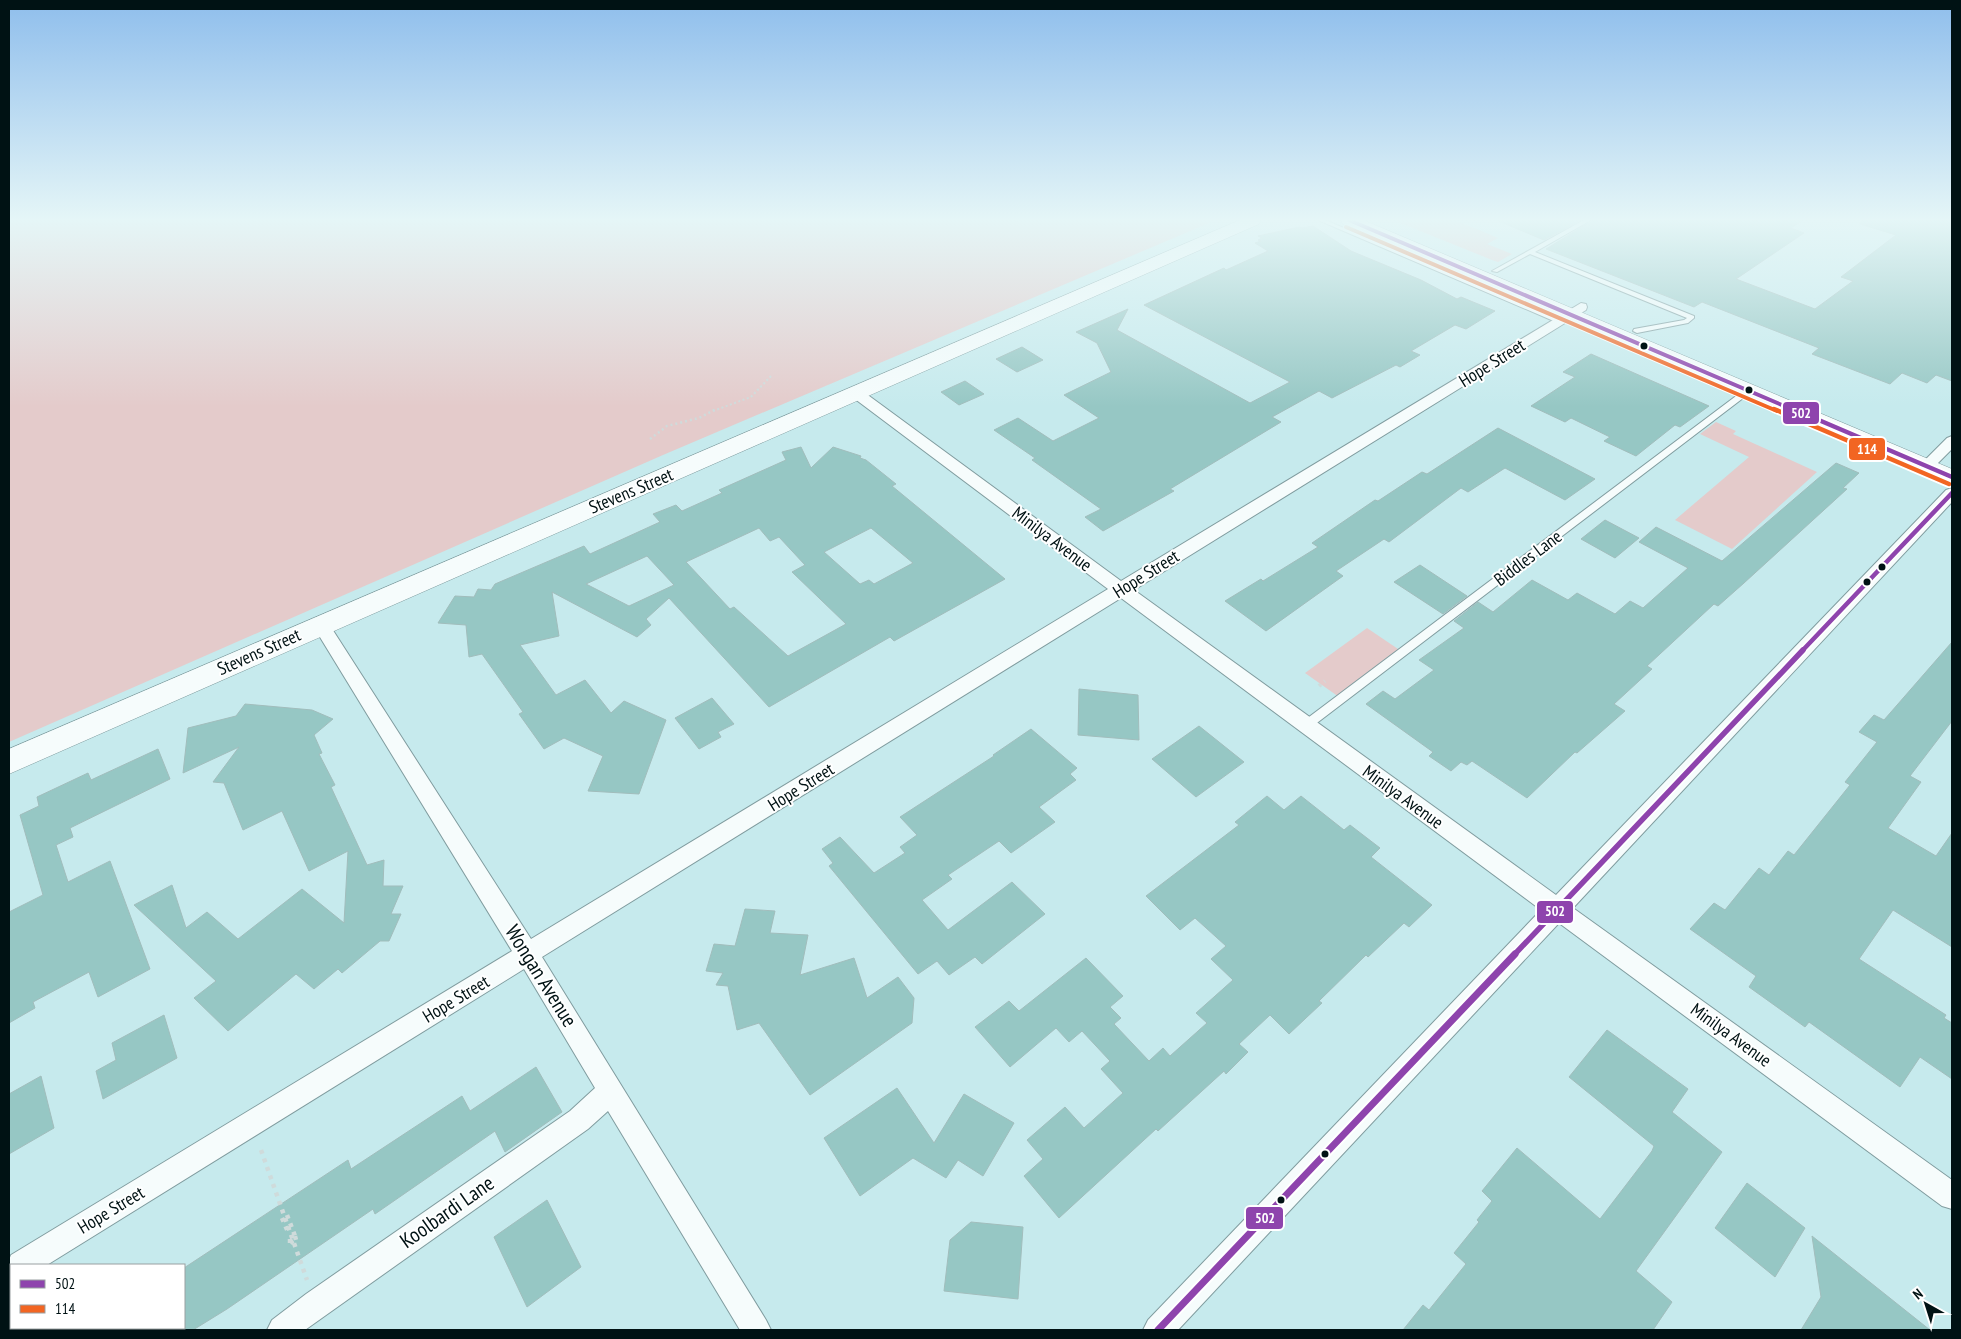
<svg xmlns="http://www.w3.org/2000/svg" width="1961" height="1339" font-family="'PT Sans Narrow',sans-serif">
  <style>
    .green { fill: #e4cbcb }
    .building { fill: #96c7c4; stroke: #a1bdbc; fill-rule: evenodd }
    .lines { fill: none; stroke-linecap: round; stroke-linejoin: round }
    .lane-casing { stroke: #809c9f; stroke-width: 2 }
    .street-casing { stroke: #809c9f; stroke-width: 2 }
    .secondary-casing { stroke: #809c9f; stroke-width: 1 }
    .path-far3 { stroke: #cfdbdb; stroke-width: 2; stroke-dasharray: 2 2.5; stroke-linecap: butt }
    .path-far2 { stroke: #cfdbdb; stroke-width: 2.5; stroke-dasharray: 2 3; stroke-linecap: butt }
    .path-far1 { stroke: #cfdbdb; stroke-width: 4; stroke-dasharray: 2.5 4.5; stroke-linecap: butt }
    .path { stroke: #cfdbdb; stroke-width: 4.5; stroke-dasharray: 4 5; stroke-linecap: butt }
    .lane { fill: #f6fcfc; fill-rule: evenodd }
    .street { fill: #f6fcfc; fill-rule: evenodd }
    .secondary { fill: #f6fcfc; fill-rule: evenodd }
    .path-bridge { stroke: #cfdbdb; stroke-width: 4.5; stroke-dasharray: 4 5; stroke-linecap: butt }
    .bus-1-far3-casing { stroke: #fff; stroke-width: 6 }
    .bus-1-far2-casing { stroke: #fff; stroke-width: 8 }
    .bus-1-far1-casing { stroke: #fff; stroke-width: 9 }
    .bus-1-casing { stroke: #fff; stroke-width: 11 }
    .bus-2-far1-casing { stroke: #fff; stroke-width: 6 }
    .bus-2-casing { stroke: #fff; stroke-width: 8 }
    .bus-1-far3 { stroke: #8e44ad; stroke-width: 4 }
    .bus-1-far2 { stroke: #8e44ad; stroke-width: 4.5 }
    .bus-1-far1 { stroke: #8e44ad; stroke-width: 5.5 }
    .bus-1 { stroke: #8e44ad; stroke-width: 7 }
    .bus-2-far1 { stroke: #f26522; stroke-width: 4 }
    .bus-2 { stroke: #f26522; stroke-width: 4.5 }
    .bus-dot { fill: #001214; stroke: #fff; stroke-width: 2 }
    .labels { text-anchor: middle; stroke-width: 4; stroke-linejoin: round; paint-order: stroke }
    .street-label { font-size: 18px; fill: #001214; stroke: #fff }
    .near-street-label { font-size: 21px; fill: #001214; stroke: #fff }
    .line-badge { stroke: #fff; stroke-width: 2 }
    .badge-label { font-size: 14px; text-anchor: middle; font-weight: bold; fill: #fff }
  </style>
  <rect width="100%" height="100%" fill="#c6eaed"/>
  <path class="green" d="M9 220H1216L663 455 9 742Z
    M1393 220H1455L1498 238 1487 244 1512 254 1498 262 1492 260Z
    M1716 422 1736 431 1733 434 1817 472 1732 549 1675 520 1749 457 1700 434Z
    M1367 628 1401 651 1339 697 1305 673Z"/>
  <path class="building" d="M1496 220H1581L1544 240Z
    M1593 220H1803L1791 228 1804 233 1736 279 1815 309 1853 281 1841 277 1896 235 1860 224 1861 220H1952V381L1936 375 1927 383 1902 373 1890 384 1812 354 1819 348 1702 302 1694 307 1546 249Z
    M1313 226 1351 251 1421 280 1457 299 1461 297 1495 311 1466 329 1455 325 1411 351 1420 355 1400 367 1396 365 1332 398 1319 391 1272 417 1281 422 1170 489 1174 491 1103 531 1085 517 1101 509 1032 460 1035 458 994 430 1018 418 1053 441 1099 418 1064 395 1111 372 1097 343 1076 332 1128 309 1117 330 1250 403 1290 382 1144 305 1224 268 1226 270 1268 251 1255 243 1261 241 1258 240 1262 238 1258 236 1299 227 1302 228Z
    M1022 347 1043 360 1017 372 996 359Z
    M1591 354 1709 406 1680 427 1675 425 1636 456 1604 441 1610 437 1571 418 1565 422 1531 406 1575 377 1563 372Z
    M965 381 984 394 959 405 941 392Z
    M1498 428 1595 479 1565 500 1505 468 1468 492 1461 488 1389 542 1384 539 1336 571 1343 576 1266 631 1225 601 1261 579 1263 581 1318 547 1312 543 1375 500 1378 501 1422 472 1427 474Z
    M801 447 811 468 833 447 861 456 860 458 866 460 896 484 892 486 1005 579 894 641 890 637 769 707 669 598 646 619 651 625 637 637 552 592 559 636 520 645 556 695 585 680 611 713 624 701 666 720 639 794 588 791 603 756 564 738 544 749 519 714 523 712 482 654 469 657 466 625 438 623 455 596 474 597 478 589 491 590 495 584 584 546 590 554 660 522 653 514 676 505 682 511 722 493 719 490 786 460 782 452ZM759 528 770 541 779 537 805 565 792 572 846 624 788 656 734 607 730 609 686 562ZM871 528 913 563 874 584 869 580 860 584 824 552ZM647 556 674 585 629 606 586 584Z
    M1836 463 1859 473 1843 488 1847 489 1744 583 1718 606 1714 604 1647 666 1652 669 1614 704 1625 711 1577 753 1575 752 1527 798 1472 761 1467 765 1461 762 1451 771 1429 756 1433 752 1366 704 1383 691 1395 699 1434 670 1419 660 1464 628 1454 621 1478 602 1493 612 1532 580 1568 600 1577 593 1615 614 1630 601 1643 608 1688 568 1639 542 1656 527 1722 561Z
    M1605 520 1639 538 1615 558 1581 539Z
    M1420 565 1467 596 1443 614 1394 582Z
    M1952 642V721L1910 776 1921 782 1888 828 1936 856 1952 833V947L1893 910 1859 959 1946 1015 1944 1018 1952 1023V1079L1920 1057 1900 1087 1809 1022 1805 1027 1749 987 1756 976 1690 929 1714 903 1725 910 1759 868 1769 875 1788 851 1794 855 1850 785 1845 782 1877 742 1859 732 1874 715 1884 720Z
    M1079 689 1138 695 1139 740 1078 735Z
    M712 698 734 724 718 732 721 737 699 749 675 718Z
    M245 704 312 710 333 719 314 735 322 753 319 754 335 785 331 787 367 865 384 860 383 886H403L391 914H401L389 941H380L342 973 338 969 314 989 296 974 228 1031 194 998 216 981 134 905 172 885 186 928 207 912 238 939 302 889 344 923 348 851 309 871 282 811 243 830 224 783 213 782 239 747 183 773 188 728 236 716Z
    M1199 726 1244 762 1196 797 1152 759Z
    M1031 729 1077 768 1070 774 1076 780 1039 807 1055 822 1011 853 999 841 948 875 952 879 922 900 948 930 1012 882 1045 914 982 964 975 957 949 975 937 961 918 974 829 866 833 863 822 849 840 837 874 873 905 853 900 847 917 835 900 817 994 756 993 755Z
    M158 749 170 779 70 828 73 837 56 845 68 882 110 861 150 969 98 997 89 972 33 1002 35 1008 9 1023V912L43 895 20 815 39 806 37 797 88 773 91 780Z
    M1267 796 1284 810 1301 796 1344 830 1350 825 1380 848 1371 857 1432 905 1409 927 1404 923 1368 957 1366 955 1319 1001 1322 1003 1289 1034 1270 1015 1239 1044 1248 1052 1226 1074 1224 1071 1158 1131 1156 1129 1059 1218 1024 1176 1043 1159 1027 1140 1065 1107 1084 1128 1123 1093 1101 1069 1110 1061 1082 1031 1069 1042 1056 1028 1010 1067 975 1027 1009 1001 1019 1011 1086 958 1123 996 1110 1007 1121 1018 1114 1024 1149 1061 1163 1048 1170 1056 1207 1023 1196 1013 1233 980 1211 959 1226 946 1195 918 1180 930 1146 896 1239 825 1235 822Z
    M745 909 775 911 770 933 808 935 800 975 854 958 867 998 898 977 914 998 912 1023 810 1095 759 1023 737 1030 728 986 716 985 723 973 706 971 714 944 735 946Z
    M164 1015 177 1058 103 1099 96 1071 116 1060 112 1043Z
    M1607 1030 1688 1089 1672 1112 1722 1152 1636 1271 1672 1302 1653 1330H1403L1423 1305 1429 1310 1466 1264 1454 1253 1479 1222 1477 1220 1492 1201 1482 1191 1517 1148 1600 1219 1652 1151 1654 1146 1569 1077Z
    M536 1067 562 1112 505 1152 495 1131 375 1214 373 1209 227 1309 193 1330H184V1268L348 1160 351 1169 462 1096 470 1111Z
    M41 1076 54 1128 9 1154V1094Z
    M897 1088 934 1143 964 1094 1014 1123 983 1176 958 1160 946 1178 913 1158 860 1196 824 1138Z
    M1747 1183 1805 1228 1775 1277 1715 1228Z
    M547 1200 581 1267 527 1307 494 1237Z
    M971 1222 1023 1227 1018 1299 944 1291 950 1240Z
    M1812 1236 1930 1330H1801L1821 1297Z"/>
  <g class="lines">
    <defs>
      <path id="lane" d="M1318 220H1325L1562 321 1556 322Z
        M1584 220H1591L1535 252 1694 316V318L1688 323 1637 333 1633 331 1634 329 1684 320 1687 318 1530 254 1497 272 1492 271Z
        M1748 387H1754L1755 389 1309 729H1301L1300 726 1301 723Z"/>
      <path id="street" d="M1581 303 1586 304 1587 307 1586 310 1134 590 1556 895 1946 490 1952 488V502L1573 908 1952 1180V1209L1942 1206 1559 923 1178 1330H1143L1148 1320 1541 910 1121 598 542 957 766 1320 771 1330H740L608 1111 588 1129 305 1330H267L272 1320 306 1294 570 1111 595 1088 524 969 47 1265H11V1275L9 1260 11 1255 512 951 315 629 312 625 315 621 321 619 327 621 531 939 1108 589 851 396 849 393 851 390H861L1121 581Z
        M1952 436V449L1932 469H1922L1919 466 1947 438Z"/>
      <path id="secondary" d="M1240 220H1261L1259 224 9 774V749Z
        M1341 220H1363L1952 469V484L1343 224Z"/>
    </defs>
    <use href="#lane" class="lane-casing"/>
    <use href="#street" class="street-casing"/>
    <use href="#secondary" class="secondary-casing"/>
    <path class="path-far3" d="M713 411 751 397 772 375"/>
    <path class="path-far2" d="M650 439 667 426 699 418 716 409"/>
    <path class="path-far1" d="M1319 686 1325 681"/>
    <path class="path" d="M261 1150 307 1280
      M287 1215 295 1236
      M282 1218 288 1232
      M290 1243 297 1238"/>
    <use href="#lane" class="lane"/>
    <use href="#street" class="street"/>
    <use href="#secondary" class="secondary"/>
    <path class="path-bridge" d="M295 1236 296 1240 298 1239
      M290 1239V1244"/>
    <defs>
      <path id="bus-1-far3" d="M1349 220 1796 411"/>
      <path id="bus-1-far2" d="M1793 409 1952 477
        M1802 651 1952 493"/>
      <path id="bus-1-far1" d="M1514 955 1803 650"/>
      <path id="bus-1" d="M1158 1330 1515 954"/>
      <path id="bus-2-far1" d="M1346 227 1777 411"/>
      <path id="bus-2" d="M1774 409 1949 484"/>
    </defs>
    <use href="#bus-1-far3" class="bus-1-far3-casing"/>
    <use href="#bus-1-far2" class="bus-1-far2-casing"/>
    <use href="#bus-1-far1" class="bus-1-far1-casing"/>
    <use href="#bus-1" class="bus-1-casing"/>
    <use href="#bus-2-far1" class="bus-2-far1-casing"/>
    <use href="#bus-2" class="bus-2-casing"/>
    <use href="#bus-1-far3" class="bus-1-far3"/>
    <use href="#bus-1-far2" class="bus-1-far2"/>
    <use href="#bus-1-far1" class="bus-1-far1"/>
    <use href="#bus-1" class="bus-1"/>
    <use href="#bus-2-far1" class="bus-2-far1"/>
    <use href="#bus-2" class="bus-2"/>
  </g>
  <linearGradient id="sky" x2="0" y2="1"><stop stop-color="#8fbeec"/><stop offset="0.54" stop-color="#e5f6f7"/><stop offset="1" stop-color="#e5f6f7" stop-opacity="0"/></linearGradient>
  <rect width="1961" height="407" fill="url(#sky)"/>
  <g class="bus-dot">
    <circle cx="1644" cy="346" r="4.5"/>
    <circle cx="1749" cy="390" r="4.5"/>
    <circle cx="1882" cy="567" r="4.5"/>
    <circle cx="1867" cy="582" r="4.5"/>
    <circle cx="1325" cy="1154" r="4.5"/>
    <circle cx="1281" cy="1200" r="4.5"/>
  </g>
  <g class="labels">
    <g class="street-label">
      <text transform="translate(1492 363) rotate(-32)" y="6">Hope Street</text>
      <text transform="translate(631 491) rotate(-23)" y="6">Stevens Street</text>
      <text transform="translate(1052 539) rotate(37)" y="6">Minilya Avenue</text>
      <text transform="translate(1528 558) rotate(-37)" y="6">Biddles Lane</text>
      <text transform="translate(1146 574) rotate(-32)" y="6">Hope Street</text>
      <text transform="translate(259 652) rotate(-24)" y="6">Stevens Street</text>
      <text transform="translate(801 787) rotate(-32)" y="6">Hope Street</text>
      <text transform="translate(1403 797) rotate(36)" y="6">Minilya Avenue</text>
      <text transform="translate(456 999) rotate(-31)" y="6">Hope Street</text>
      <text transform="translate(1731 1035) rotate(36)" y="6">Minilya Avenue</text>
      <text transform="translate(111 1210) rotate(-31)" y="6">Hope Street</text>
    </g>
    <g class="near-street-label">
      <text transform="translate(541 976) rotate(58)" y="7">Wongan Avenue</text>
      <text transform="translate(447 1212) rotate(-35)" y="7">Koolbardi Lane</text>
    </g>
  </g>
  <g class="line-badge">
    <rect x="1782" y="401" width="38" height="24" rx="5" fill="#8e44ad"/>
    <rect x="1848" y="437" width="38" height="24" rx="5" fill="#f26522"/>
    <rect x="1536" y="900" width="38" height="24" rx="5" fill="#8e44ad"/>
    <rect x="1245" y="1206" width="39" height="24" rx="5" fill="#8e44ad"/>
  </g>
  <g class="badge-label">
    <text x="1801" y="418">502</text>
    <text x="1867" y="454">114</text>
    <text x="1555" y="916">502</text>
    <text x="1265" y="1223">502</text>
  </g>
  <rect width="1961" height="1339" fill="none" stroke="#001214" stroke-width="20"/>
  <rect x="10" y="1264" width="175" height="65" fill="#ffffff" stroke="#99a0a1"/>
  <rect x="20" y="1280" width="25" height="8" fill="#8e44ad" stroke="#99a0a1"/>
  <text x="55" y="1289" font-size="15" fill="#001214">502</text>
  <rect x="20" y="1305" width="25" height="8" fill="#f26522" stroke="#99a0a1"/>
  <text x="55" y="1314" font-size="15" fill="#001214">114</text>
  <g transform="translate(1926 1304) rotate(321)" stroke="#ffffff" stroke-width="4" paint-order="stroke">
  <path d="M0-4L9 19L0 12L-9 19Z" fill="#001214"/>
  <text y="-8" font-size="14" font-weight="bold" text-anchor="middle" fill="#001214">N</text>
  </g>
</svg>
